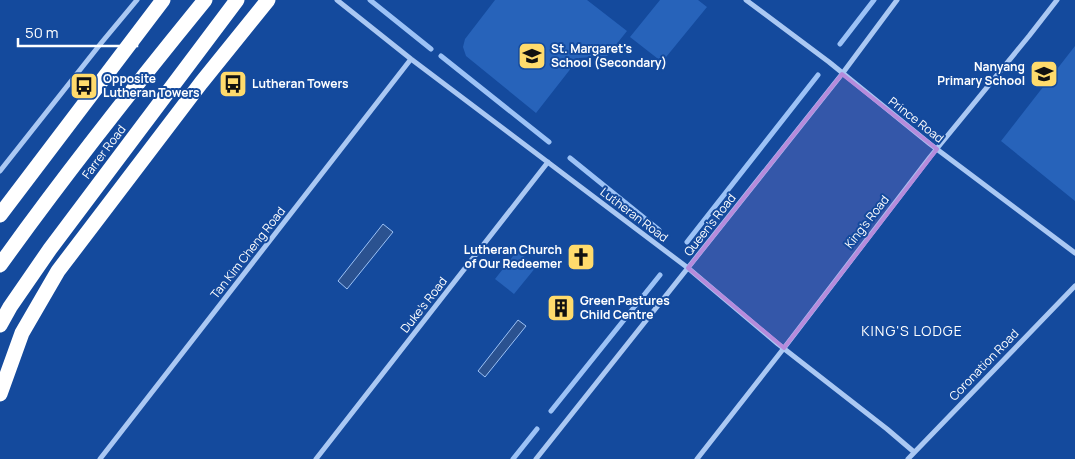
<svg xmlns="http://www.w3.org/2000/svg" width="1075" height="459" font-family="Manrope,sans-serif">
  <style>
    .green { fill: #2763ba }
    .water { fill: #2b5290; stroke: #9cc2f6 }
    .lines { fill: none; stroke-linecap: round; stroke-linejoin: round }
    .stream { stroke: #9cc2f6; stroke-width: 5 }
    .street { stroke: #aac8f3; stroke-width: 5 }
    .highway { stroke: #fff; stroke-width: 15 }
    .marked { fill: #b68bdc; fill-opacity: 0.2; stroke: #b68bdc; stroke-width: 4; stroke-linejoin: round }
    .labels { text-anchor: middle; stroke-width: 4; stroke-linejoin: round; paint-order: stroke }
    .poi-label { font-size: 12px; font-weight: bold; fill: #fff; stroke: #144a9d; text-anchor: start }
    .street-label { font-size: 12px; fill: #fff; stroke: #144a9d }
    .neighbourhood-label { font-size: 14px; letter-spacing: 1px; fill: #fff; stroke: #144a9d }
  </style>
  <rect width="100%" height="100%" fill="#144a9d"/>
  <path class="green" d="M495 0H587L627 31 607 56 579 58 536 113 466 56 463 47 465 39Z
    M660 0H698L707 7 662 62 630 37Z
    M1075 46V201L1001 141Z
    M517 251 536 267 514 294 495 279Z"/>
  <path class="water" d="M383 224 393 232 347 289 338 281Z
    M518 320 526 326 485 377 478 371Z"/>
  <g class="lines">
    <path class="stream" d="M370 0 431 49
      M840 44 874 0
      M441 56 549 142
      M570 158 659 230
      M687 242 818 75
      M551 411 660 275
      M513 459 537 429"/>
    <path class="street" d="M337 0 411 59 688 268 778 344 887 429 914 452
      M746 0 829 62 930 144 1075 253
      M0 171 102 42 137 0
      M100 459 411 59
      M316 459 548 162
      M536 459 842 74 897 0
      M697 459 784 348 930 157 1029 36 1057 0
      M908 459 1075 286"/>
    <path class="highway" d="M0 215 163 0
      M0 265C65 174 134 87 205 0
      M0 325 10 307 50 249 237 0
      M0 394 22 333 58 271 201 83 268 0"/>
  </g>
  <path class="marked" d="M842 74 937 149 784 348 688 268Z"/>
  <defs>
    <symbol id="school-square" viewBox="-11 -11 22 22"><rect x="-9" y="-9" width="18" height="18" rx="4" fill="#ffdb6c" stroke="#144a9d"/><path d="M0-5L7-2L0 1L-7-2ZM-4 1L0 2.5L4 1V4Q0 6-4 4Z" fill="#111"/></symbol>
    <symbol id="bus-square" viewBox="-11 -11 22 22"><rect x="-9" y="-9" width="18" height="18" rx="4" fill="#ffdb6c" stroke="#144a9d"/><path d="M-5-6H5V4H4V6H2V4H-2V6H-4V4H-5ZM-3.5-4V0h7V-4ZM-3.5 1.2v1.5H-2V1.2ZM2 1.2v1.5H3.5V1.2Z" fill="#111"/></symbol>
    <symbol id="church-square" viewBox="-11 -11 22 22"><rect x="-9" y="-9" width="18" height="18" rx="4" fill="#ffdb6c" stroke="#144a9d"/><path d="M-1.2-6h2.4v3.5h3.3v2.4h-3.3V6h-2.4V-.1h-3.3v-2.4h3.3Z" fill="#111"/></symbol>
    <symbol id="building-square" viewBox="-11 -11 22 22"><rect x="-9" y="-9" width="18" height="18" rx="4" fill="#ffdb6c" stroke="#144a9d"/><path d="M-4-6H4V6H1V3H-1V6H-4ZM-2.5-4.3h1.7v1.8h-1.7ZM.8-4.3h1.7v1.8H.8ZM-2.5-1h1.7V.8h-1.7ZM.8-1h1.7V.8H.8Z" fill="#111"/></symbol>
  </defs>
  <g fill-rule="evenodd">
    <use href="#school-square" x="516" y="40" width="32" height="32"/>
    <use href="#school-square" x="1028" y="58" width="32" height="32"/>
    <use href="#bus-square" x="217" y="68" width="32" height="32"/>
    <use href="#bus-square" x="68" y="70" width="32" height="32"/>
    <use href="#church-square" x="565" y="241" width="32" height="32"/>
    <use href="#building-square" x="545" y="292" width="32" height="32"/>
  </g>
  <g class="labels">
    <g class="poi-label">
      <text x="551" y="53">St. Margaret's<tspan x="551" dy="14">School (Secondary)</tspan></text>
      <text x="1025" y="71" text-anchor="end">Nanyang<tspan x="1025" dy="14">Primary School</tspan></text>
      <text x="103" y="83">Opposite<tspan x="103" dy="14">Lutheran Towers</tspan></text>
      <text x="252" y="88">Lutheran Towers</text>
      <text x="562" y="254" text-anchor="end">Lutheran Church<tspan x="562" dy="14">of Our Redeemer</tspan></text>
      <text x="580" y="305">Green Pastures<tspan x="580" dy="14">Child Centre</tspan></text>
    </g>
    <g class="street-label">
      <text transform="translate(916 120) rotate(38)" y="4">Prince Road</text>
      <text transform="translate(104 152) rotate(-53)" y="4">Farrer Road</text>
      <text transform="translate(634 215) rotate(37)" y="4">Lutheran Road</text>
      <text transform="translate(867 222) rotate(-52)" y="4">King's Road</text>
      <text transform="translate(710 225) rotate(-52)" y="4">Queen's Road</text>
      <text transform="translate(248 253) rotate(-52)" y="4">Tan Kim Cheng Road</text>
      <text transform="translate(424 305) rotate(-52)" y="4">Duke's Road</text>
      <text transform="translate(984 365) rotate(-46)" y="4">Coronation Road</text>
    </g>
    <g class="neighbourhood-label">
      <text x="912" y="336">KING'S LODGE</text>
    </g>
  </g>
  <path d="M18 38v8h119v-8" fill="none" stroke="#ffffff" stroke-width="2.5"/>
  <text x="25" y="38" font-size="15" fill="#ffffff" stroke="#144a9d" stroke-width="4" paint-order="stroke">50 m</text>
</svg>
